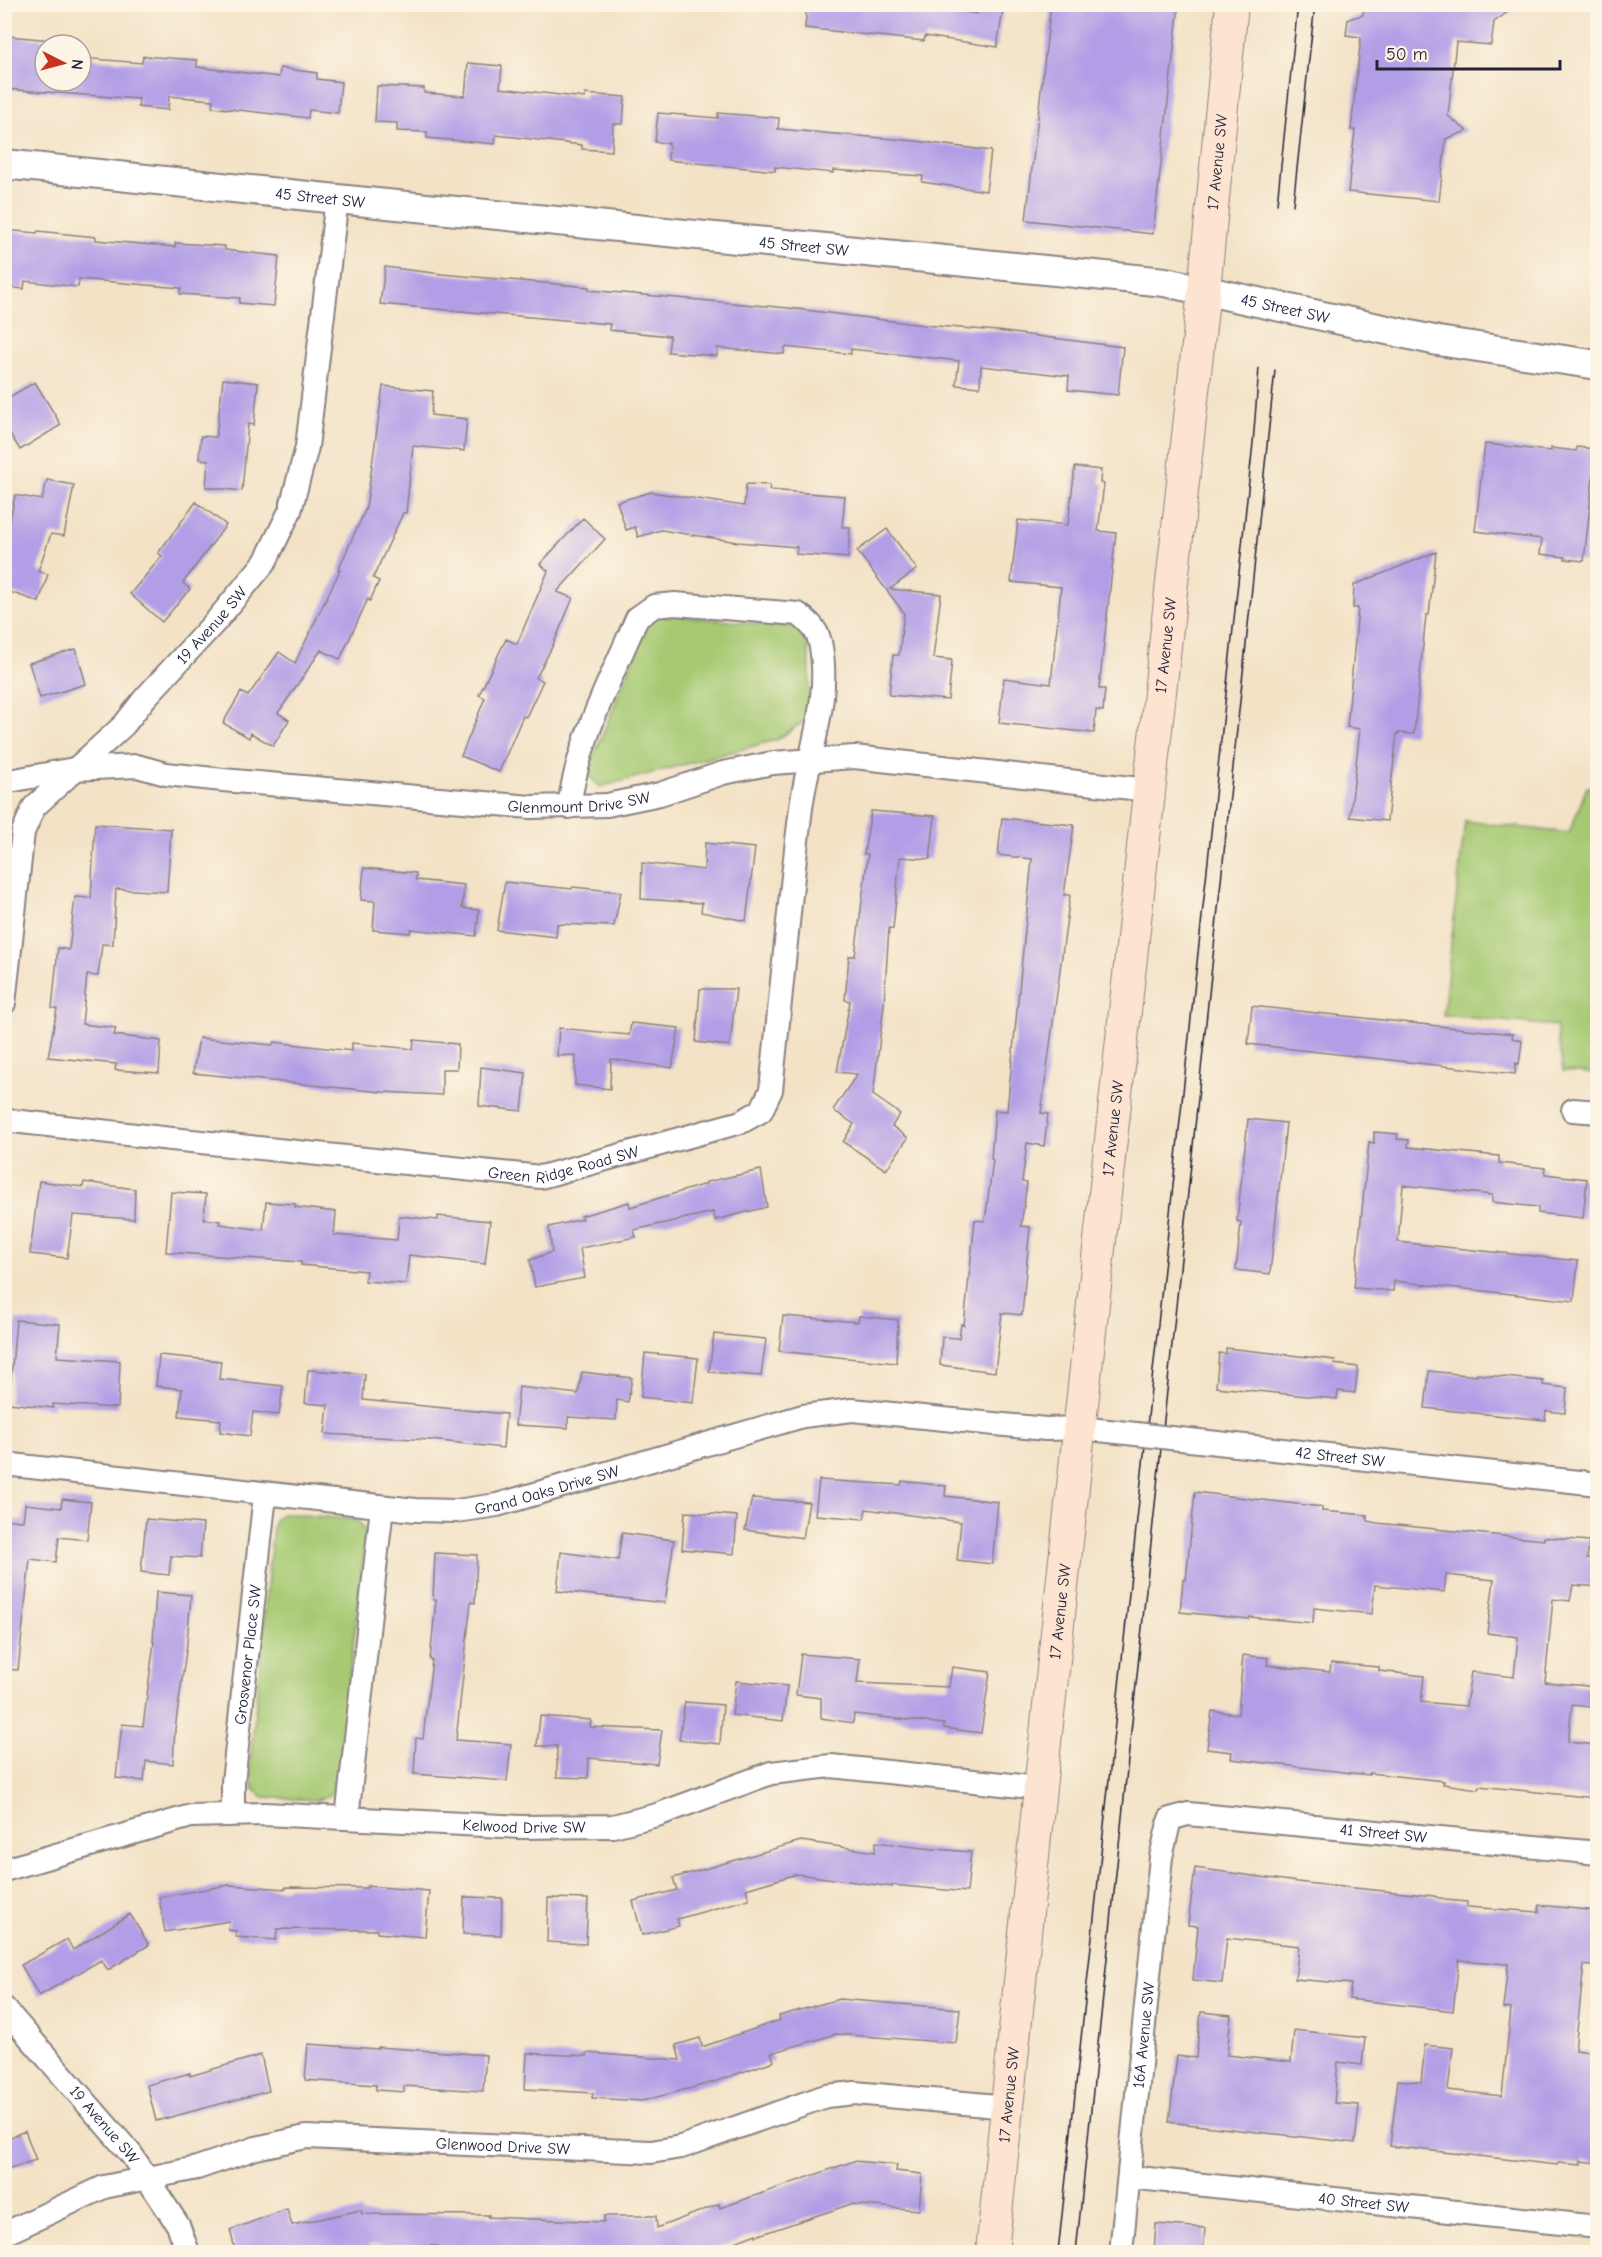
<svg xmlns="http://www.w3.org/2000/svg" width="1602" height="2257" font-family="'Comic Neue',sans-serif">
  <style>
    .green { fill: #a6c972; stroke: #647656; stroke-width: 1.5 }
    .building { fill: #b29ee6 }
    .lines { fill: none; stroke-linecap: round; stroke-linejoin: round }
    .minor-casing { stroke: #8a8280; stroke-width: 26 }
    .tertiary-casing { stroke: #8a8280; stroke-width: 32 }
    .secondary-casing { stroke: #8a8280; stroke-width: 34 }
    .minor { stroke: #fff; stroke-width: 22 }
    .tertiary { stroke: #fff; stroke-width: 28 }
    .secondary { stroke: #fde4d1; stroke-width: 32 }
    .tram { stroke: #22223b; stroke-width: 1.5 }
    .minor-bridge-casing { stroke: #8a8280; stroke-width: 26; stroke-linecap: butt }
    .minor-bridge { stroke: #fff; stroke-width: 22 }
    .labels { text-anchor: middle; stroke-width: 6; stroke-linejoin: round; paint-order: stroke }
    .street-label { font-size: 16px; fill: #22223b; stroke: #fcf5e5 }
  </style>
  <rect width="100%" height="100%" fill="#fcf5e5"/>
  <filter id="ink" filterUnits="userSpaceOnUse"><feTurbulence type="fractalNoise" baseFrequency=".0167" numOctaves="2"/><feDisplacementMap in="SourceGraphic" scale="12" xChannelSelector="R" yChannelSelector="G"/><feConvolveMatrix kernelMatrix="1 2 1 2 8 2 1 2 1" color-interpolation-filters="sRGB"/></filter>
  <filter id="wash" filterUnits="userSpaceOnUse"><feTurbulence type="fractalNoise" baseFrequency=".008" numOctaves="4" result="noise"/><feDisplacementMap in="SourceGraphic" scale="24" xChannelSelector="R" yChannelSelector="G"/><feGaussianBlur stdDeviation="1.35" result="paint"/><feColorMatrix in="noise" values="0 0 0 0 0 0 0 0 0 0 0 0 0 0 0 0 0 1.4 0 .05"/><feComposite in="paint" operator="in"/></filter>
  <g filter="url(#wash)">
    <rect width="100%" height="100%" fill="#f3e2c6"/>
    <path class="green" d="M662 614 798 628 807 637 810 668 808 719 776 740 600 787 592 779 589 768 649 620Z
      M1587 787 1598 789 1597 1077 1592 1073 1563 1071 1556 1026 1443 1015 1465 821 1569 833Z
      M283 1513 357 1520 366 1532 338 1779 330 1795 317 1800 263 1797 254 1789 249 1775 273 1526 275 1519Z"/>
    <g id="blocks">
      <path class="building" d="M807 4H928V6L977 14 978 4H1004L997 47 925 36 924 41 805 28Z
        M1051 4H1179L1153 234 1026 220Z
        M1364 4H1519L1494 22 1491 45 1456 42 1448 116 1467 131 1446 139 1439 201 1348 192 1355 130H1351L1361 37 1346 35 1348 19 1363 15Z
        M8 36 62 41V45H45V81H81V58L142 63 143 56 197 60V67L279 77 280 68 317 73V79L341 82 338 113 309 110 308 118 212 107 213 100 169 96 168 110 138 107 139 99 4 89Z
        M468 63 502 66 500 88 585 98V94L625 97 623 124H613L612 151 582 149V145L496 135 495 144 427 138V132L397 131V123L375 122 377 86 424 88V93L465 96Z
        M658 113 718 118V113L779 118 778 129 916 141 991 151 986 191 922 182 923 176 833 170V173L775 167V171L668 160 669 143 655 142Z
        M4 230 37 233 38 231 96 237V240L175 247V243L225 246V250L279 256 274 306 239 303 240 298 180 294 181 288 79 279 78 287 25 281 24 289 4 287Z
        M385 267 442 274 589 287V290L789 308 924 325 998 331 1123 347 1118 395 1068 390 1069 376 981 366 980 387 956 385 959 361 851 349V354L785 347 784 354 717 348V356L668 352 670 336 609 330 610 324 380 304Z
        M223 379 258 383 254 425 248 424 242 491 206 487 208 460 199 459 201 436 216 437Z
        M35 382 61 425 20 450 4 424V400Z
        M383 386 433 391 431 415 467 419 464 451 413 446 406 513H403L373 578 379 581 370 601 368 599 340 659 321 650 278 713 289 720 273 746 251 733 249 738 223 723 241 692 248 696 279 652 295 663 340 570H338L366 508Z
        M1485 444 1551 451V448L1576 451 1577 447 1596 449 1584 561 1565 559V557L1540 554 1542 539 1475 531Z
        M1075 467 1101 470 1100 483 1104 484 1098 531 1116 533 1099 689H1105L1103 711 1096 710 1094 733 999 723 1004 678 1051 684 1061 587 1011 582 1018 520 1068 525Z
        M47 480 74 485 64 536 51 534 38 571 48 574 39 602 4 590V530L8 531 15 495 42 500Z
        M746 484 770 485 769 490 845 496 842 527H850L848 558 796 554 797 547 738 542 661 530 638 537 635 527 626 530 617 502 651 492 744 506Z
        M196 502 226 525 183 583 190 589 162 622 130 594 162 556 158 553Z
        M583 518 605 539 557 592 573 598 553 645 536 678 543 681 526 717 523 716 499 772 461 756 485 698 479 695 506 639 517 644 548 571 540 564Z
        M887 529 917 569 890 589 941 594 933 658 952 660 948 700 889 695 893 655H899L904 613 857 551Z
        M1436 552 1429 615H1426L1414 734 1397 733 1387 821 1350 817 1360 729 1347 727 1358 608H1353L1354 585Z
        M76 649 86 684 40 698 29 663Z
        M871 811 935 816 930 859 900 857 893 929 889 928 884 1004 873 1095 900 1114 892 1126 908 1138 886 1170 843 1142 854 1124 833 1110 857 1074 837 1072 850 1001 845 1000 849 956H855L868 854H864Z
        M1002 818 1074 825 1064 895H1070L1041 1113 1048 1114 1044 1146 1027 1143 1022 1182 1027 1183 1021 1226 1030 1227 1022 1315 1002 1313 995 1372 940 1365 942 1337 959 1338 961 1324 964 1325 975 1220 985 1221 993 1160 991 1159 995 1110 1007 1111 1032 859 998 855Z
        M95 824 171 829 167 892 116 889 113 945 102 944 98 976 87 975 82 1024 116 1028 114 1035 161 1041 159 1073 115 1070 116 1064 48 1057 57 1009 52 1008 58 948 69 950 75 897 91 898Z
        M705 843 755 848 746 921 701 912 702 903 641 899 642 863 704 870Z
        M364 868 416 873V880L464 885 462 908 479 910 476 936 411 929 410 933 373 930 375 901 361 900Z
        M505 882 572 889 573 887 621 892 614 926 557 924 556 937 497 930Z
        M700 989H736L730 1046 696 1042Z
        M1252 1006 1513 1034 1512 1038 1522 1041 1519 1064 1516 1063 1515 1074 1248 1044Z
        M631 1023 679 1028 672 1068 611 1059 610 1089 575 1085 576 1055 557 1056 559 1028 629 1035Z
        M199 1038 273 1045 274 1042 352 1051V1043L413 1049 414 1040 458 1044 457 1069H442V1095L382 1092 193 1073Z
        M481 1067 526 1073 522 1111 479 1106Z
        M1248 1119 1286 1123 1270 1274 1236 1270 1241 1222 1237 1221Z
        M1374 1132 1398 1134 1397 1139 1409 1140 1408 1147 1499 1156V1163L1545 1168V1174L1587 1179 1583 1218 1538 1213V1207L1492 1202V1195L1403 1185 1398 1242 1578 1261 1574 1301 1394 1281 1393 1291 1354 1288 1369 1142 1374 1143Z
        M761 1170 767 1207 715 1220 713 1212 634 1230 636 1237 580 1248 585 1278 535 1287 530 1260 552 1252 549 1227 582 1219 581 1216 629 1202 630 1207 706 1184V1182Z
        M39 1181 83 1187 84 1182 135 1189 134 1219 73 1215 67 1258 30 1254Z
        M171 1192 206 1194 204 1219 220 1221 219 1224 263 1230 266 1202 295 1204V1207L336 1212 334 1235 397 1240 399 1216 438 1220V1216L490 1221 485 1264 409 1255 406 1284 365 1281 366 1271 301 1265V1262L166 1252Z
        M783 1316 858 1322 859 1316 898 1320 896 1363 779 1351Z
        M16 1320 60 1324 57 1357 120 1361 118 1408 53 1404V1408L9 1403Z
        M714 1334 766 1339 761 1376 709 1372Z
        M1226 1348 1335 1360 1334 1364 1358 1367 1355 1393 1338 1391 1337 1399 1216 1387 1219 1353 1226 1354Z
        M645 1353 698 1358 693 1403 641 1397Z
        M159 1355 221 1361 219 1379 283 1386 279 1415 253 1412 250 1436 220 1432 221 1420 179 1416 182 1389 156 1386Z
        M308 1370 365 1374 363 1400 506 1414 503 1448 431 1440 325 1434 328 1405 305 1403Z
        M1429 1371 1477 1376V1374L1543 1381V1385L1567 1388 1565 1413 1546 1411 1545 1420 1425 1408Z
        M582 1372 632 1378 628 1402 617 1400 616 1420 568 1417V1428L515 1425 519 1387 578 1394Z
        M819 1480 901 1485 902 1481 946 1486 945 1496 998 1502 992 1564 957 1560 961 1522 866 1509 864 1519 815 1515Z
        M1195 1492 1322 1507V1511L1367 1515V1521L1377 1523 1544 1540V1537L1589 1541 1587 1559 1598 1560V1587L1573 1585 1570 1601 1553 1599 1545 1682 1598 1687V1708L1572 1705 1568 1742 1598 1745V1794L1596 1798 1479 1786 1478 1789 1443 1784 1444 1781 1369 1773V1775L1231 1759 1232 1752 1207 1749 1212 1711 1238 1714 1243 1655 1268 1658 1267 1665 1330 1672 1331 1663 1379 1667V1671L1424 1676 1421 1702 1466 1706 1471 1672 1514 1677 1518 1637 1487 1633 1494 1580 1446 1575 1444 1592 1375 1585 1372 1614 1314 1608 1313 1623 1250 1617 1249 1619 1180 1612 1183 1580H1186Z
        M752 1498 809 1502 803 1538 745 1530Z
        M62 1499 91 1502 87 1540 59 1537 56 1562 30 1559 18 1670 4 1669V1519L23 1521 25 1504 61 1508Z
        M685 1512 737 1516 734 1554 682 1549Z
        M146 1519 203 1524 200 1558 171 1556 169 1575 141 1572Z
        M622 1533 674 1540 665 1603 557 1591 561 1552 618 1560Z
        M435 1553 477 1555 475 1603 471 1602 456 1740 511 1744 507 1781 414 1774 416 1738 423 1739 432 1660H430L436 1600H433Z
        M156 1592 191 1595 187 1644 175 1729 173 1764 146 1761 144 1781 116 1778 122 1724 143 1726 154 1642H153Z
        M801 1654 860 1659 857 1683 949 1687 952 1667 990 1672 981 1733 944 1728V1724L854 1714 853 1723 821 1718V1698L796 1695Z
        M736 1681 787 1686 783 1721 732 1715Z
        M685 1702 723 1705 720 1744 679 1740Z
        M540 1716 591 1720 590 1727 662 1730 657 1764 589 1758 588 1778 557 1777V1746H537Z
        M801 1841 875 1852 876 1842 923 1848 971 1852 967 1892 892 1885V1887L797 1874 746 1889 749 1899 677 1919 679 1926 642 1935 633 1901 677 1890 673 1878Z
        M1195 1868 1305 1883 1434 1896 1445 1900 1467 1902V1907L1539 1912V1905L1598 1911V1967L1584 1965 1575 2050 1592 2052 1591 2058 1598 2059V2163L1581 2161V2165L1558 2163 1557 2165 1390 2146 1398 2080 1421 2082 1425 2045 1453 2048 1448 2090 1502 2096 1511 2009 1503 2008 1508 1964 1459 1960 1453 2011 1349 1999 1351 1984 1295 1979 1299 1946 1227 1938 1222 1983 1193 1980 1198 1926 1188 1925Z
        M229 1885 286 1889V1887L367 1888V1886L429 1891 425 1937 377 1933V1930L277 1929 276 1940 236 1937V1931L228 1930 229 1921 165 1932 159 1897Z
        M464 1897 502 1898 501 1935 463 1934Z
        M548 1898 588 1899 586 1944 547 1942Z
        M130 1914 149 1945 108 1970 101 1960 39 1996 21 1965 67 1939 73 1950Z
        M839 1999 960 2009 956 2043 836 2034 771 2053 774 2061 714 2082 642 2101 592 2098 593 2093 525 2089 527 2053 587 2056V2053L680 2060 676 2045 700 2038 702 2047 780 2020 779 2016Z
        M1201 2012 1231 2015 1227 2055 1291 2062 1294 2030 1365 2038 1362 2065 1338 2062 1334 2103 1359 2105 1355 2143 1169 2122 1177 2056 1196 2058Z
        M308 2044 378 2049V2047L486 2055 483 2091 404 2086V2092L376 2090V2085L305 2080Z
        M261 2055 269 2091 156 2121 147 2085 190 2073V2076Z
        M25 2131 36 2160 4 2170V2140Z
        M854 2161 897 2165 896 2171 922 2174 919 2210 851 2204 756 2236V2234L706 2253H438V2246L369 2245 371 2253H236L230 2230 287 2209 292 2225 361 2210 362 2214 489 2215 488 2217 604 2222V2216H656L657 2228 719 2204 720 2208Z
        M1156 2224 1205 2228 1203 2253H1154Z"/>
    </g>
  </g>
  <g filter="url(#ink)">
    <use href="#blocks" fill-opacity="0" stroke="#8a8280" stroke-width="1.5"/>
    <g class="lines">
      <defs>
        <g id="minor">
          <path id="s1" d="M4 782 74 769 137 766 166 774 223 780 531 807 607 805 660 794 723 773 773 763 854 757 1149 790"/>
          <path id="s2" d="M4 1003 23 832 34 807 124 725 145 698 216 621 265 562 290 511 307 447 337 199"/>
          <path d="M1573 1110 1598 1112"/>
          <path id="s3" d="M4 1120 162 1138 541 1177 741 1122 761 1111 771 1090C781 996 789 902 801 808 808 753 832 698 820 642 817 629 808 621 798 614L675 604 654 606 637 618C611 679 578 740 569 807"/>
          <path id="s4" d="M1171 1438 1598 1484"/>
          <path id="s5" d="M4 1464 415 1510 456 1511 497 1505 803 1416 852 1410 1046 1429 1080 1428 1136 1434"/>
          <path id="s6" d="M233 1814V1782L265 1495"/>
          <path d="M347 1818 382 1507"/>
          <path id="s7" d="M4 1870 191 1816 265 1814 520 1827 613 1826 657 1815 771 1773 831 1766 1040 1788"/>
          <path id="s8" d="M4 2008 131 2154 178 2225 188 2252"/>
          <path id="s9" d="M1129 2177 1598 2227"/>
          <path id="s10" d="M4 2234 104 2187 197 2168 256 2148 306 2137 651 2152 681 2147 826 2096 855 2093 1008 2107"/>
          <path id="s11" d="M1121 2252 1161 1857 1170 1819 1188 1814 1598 1853"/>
        </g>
        <g id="tertiary">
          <path id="s12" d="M4 164 337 199 1165 282 1438 341 1598 365"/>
        </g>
        <g id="secondary">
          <path id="s13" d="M992 2252 1040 1788 1204 290 1232 4"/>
        </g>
      </defs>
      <use href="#minor" class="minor-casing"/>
      <use href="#tertiary" class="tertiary-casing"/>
      <use href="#secondary" class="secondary-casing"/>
      <use href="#minor" class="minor"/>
      <use href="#tertiary" class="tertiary"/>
      <use href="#secondary" class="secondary"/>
      <path class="tram" d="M1277 204 1298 4
        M1293 205 1315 4
        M1058 2252 1253 443 1259 368
        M1076 2252 1275 370"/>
      <defs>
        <path id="minor-bridge" d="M1136 1434 1171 1438"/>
      </defs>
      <use href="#minor-bridge" class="minor-bridge-casing"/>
      <use href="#minor-bridge" class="minor-bridge"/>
    </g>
  </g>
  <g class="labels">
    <g class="street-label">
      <text dy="6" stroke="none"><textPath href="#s13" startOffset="2102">17 Avenue SW</textPath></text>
      <text dy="6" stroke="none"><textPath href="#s12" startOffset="318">45 Street SW</textPath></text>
      <text dy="6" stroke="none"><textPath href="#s12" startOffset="804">45 Street SW</textPath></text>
      <text dy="6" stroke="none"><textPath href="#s12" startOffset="1290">45 Street SW</textPath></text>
      <text dy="6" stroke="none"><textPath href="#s2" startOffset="454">19 Avenue SW</textPath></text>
      <text dy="6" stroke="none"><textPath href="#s13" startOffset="1616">17 Avenue SW</textPath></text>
      <text dy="6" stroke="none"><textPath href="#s1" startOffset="579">Glenmount Drive SW</textPath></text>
      <text dy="6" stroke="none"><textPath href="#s13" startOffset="1130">17 Avenue SW</textPath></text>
      <text dy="6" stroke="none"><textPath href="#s3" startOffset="564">Green Ridge Road SW</textPath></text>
      <text dy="6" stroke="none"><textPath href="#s4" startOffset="170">42 Street SW</textPath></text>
      <text dy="6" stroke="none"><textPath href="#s5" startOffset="548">Grand Oaks Drive SW</textPath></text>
      <text dy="6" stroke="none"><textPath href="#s13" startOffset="644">17 Avenue SW</textPath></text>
      <text dy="6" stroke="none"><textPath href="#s6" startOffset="160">Grosvenor Place SW</textPath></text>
      <text dy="6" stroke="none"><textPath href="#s7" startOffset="528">Kelwood Drive SW</textPath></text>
      <text dy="6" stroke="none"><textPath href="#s11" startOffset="651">41 Street SW</textPath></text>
      <text dy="6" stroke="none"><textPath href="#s11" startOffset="218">16A Avenue SW</textPath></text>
      <text dy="6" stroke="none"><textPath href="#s13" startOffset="158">17 Avenue SW</textPath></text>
      <text dy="6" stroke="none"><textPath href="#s8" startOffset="154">19 Avenue SW</textPath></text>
      <text dy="6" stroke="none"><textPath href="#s10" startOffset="516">Glenwood Drive SW</textPath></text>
      <text dy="6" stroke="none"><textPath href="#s9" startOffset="236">40 Street SW</textPath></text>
    </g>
  </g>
  <rect width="1602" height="2257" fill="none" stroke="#fcf5e5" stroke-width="24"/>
  <g transform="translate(63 63) rotate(96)"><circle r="28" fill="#fcf5e5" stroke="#a5a1a1" stroke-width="1.5"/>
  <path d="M0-4.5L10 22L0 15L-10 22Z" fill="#c8321e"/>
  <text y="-9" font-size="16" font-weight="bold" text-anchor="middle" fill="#22223b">N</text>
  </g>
  <path d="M1377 60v9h183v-9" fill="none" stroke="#22223b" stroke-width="3"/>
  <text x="1386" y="60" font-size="18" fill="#22223b" stroke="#fcf5e5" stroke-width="4.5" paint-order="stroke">50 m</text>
</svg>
